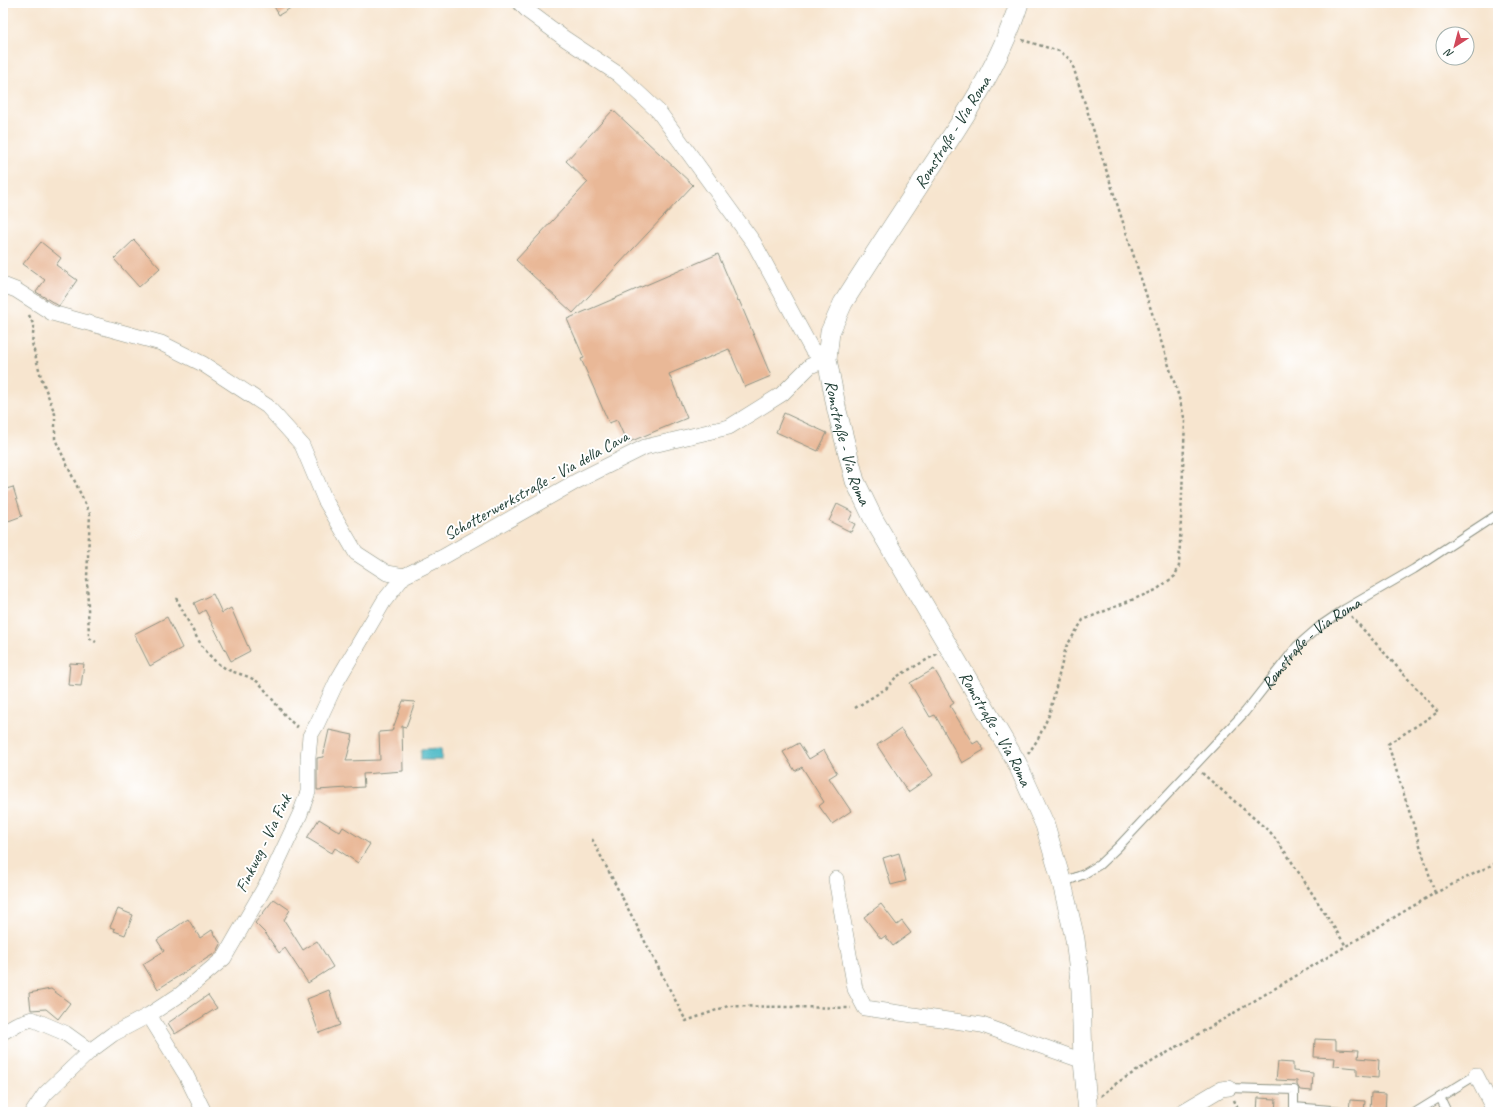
<svg xmlns="http://www.w3.org/2000/svg" width="1501" height="1115" font-family="Caveat,sans-serif">
  <style>
    .water { fill: #4cb9c6; stroke: #367b7d }
    .building { fill: #e9b897 }
    .lines { fill: none; stroke-linecap: round; stroke-linejoin: round }
    .service-casing { stroke: #8b9182; stroke-width: 10 }
    .minor-casing { stroke: #8b9182; stroke-width: 16 }
    .tertiary-casing { stroke: #8b9182; stroke-width: 20 }
    .path { stroke: #8b9182; stroke-width: 2.5; stroke-dasharray: 3 3; stroke-linecap: butt }
    .service { stroke: #fff; stroke-width: 8 }
    .minor { stroke: #fff; stroke-width: 15 }
    .tertiary { stroke: #fff; stroke-width: 19 }
    .labels { text-anchor: middle; stroke-width: 4; stroke-linejoin: round; paint-order: stroke }
    .street-label { font-size: 17px; fill: #1f3d34; stroke: #fff }
  </style>
  <rect width="100%" height="100%" fill="#fff"/>
  <filter id="ink" filterUnits="userSpaceOnUse"><feTurbulence type="fractalNoise" baseFrequency=".025" numOctaves="2"/><feDisplacementMap in="SourceGraphic" scale="8" xChannelSelector="R" yChannelSelector="G"/><feConvolveMatrix kernelMatrix="1 2 1 2 8 2 1 2 1" color-interpolation-filters="sRGB"/></filter>
  <filter id="wash" filterUnits="userSpaceOnUse"><feTurbulence type="fractalNoise" baseFrequency=".012" numOctaves="4" result="noise"/><feDisplacementMap in="SourceGraphic" scale="16" xChannelSelector="R" yChannelSelector="G"/><feGaussianBlur stdDeviation="0.9" result="paint"/><feColorMatrix in="noise" values="0 0 0 0 0 0 0 0 0 0 0 0 0 0 0 0 0 1.4 0 .05"/><feComposite in="paint" operator="in"/></filter>
  <g filter="url(#wash)">
    <rect width="100%" height="100%" fill="#f7e5cf"/>
    <path class="water" d="M441 748 442 760H421V749Z"/>
    <g id="blocks">
      <path class="building" d="M272 3H299L279 15Z
        M613 110 693 185 573 313 516 260 588 182 566 161Z
        M134 240 160 268 139 287 114 259Z
        M41 242 61 258 56 265 77 280 59 306 36 292 45 280 23 264Z
        M718 254 738 301 739 300 771 376 745 387 729 349 669 374 687 418 627 443 617 420 609 423 581 359 584 358 567 319Z
        M784 413 827 433 818 451 776 432Z
        M13 487 22 516 3 523V490Z
        M837 504 853 512 849 521 855 524 851 532 829 521Z
        M213 594 222 613 231 608 250 651 231 661 205 610 199 614 194 603Z
        M167 617 182 648 150 666 134 634Z
        M70 663 84 664 81 686 68 685Z
        M934 669 954 703 950 706 973 744 978 741 984 750 962 763 935 715 930 717 910 683Z
        M403 701 415 702 406 727 402 726 403 771 363 774 364 787 317 790V758L323 757 329 730 353 735 346 761 380 760 379 732 392 731Z
        M901 729 933 775 908 792 877 745Z
        M799 743 809 759 824 750 837 773 829 778 851 811 832 824 819 806 824 802 802 767 795 771 783 752Z
        M319 819 340 832 343 827 370 844 358 863 335 848 332 853 307 838Z
        M899 853 906 881 891 885 883 858Z
        M274 899 290 910 284 920 303 950 317 941 333 967 308 983 285 948 279 953 266 934 255 923Z
        M881 904 897 925 902 921 911 933 893 946 885 936 881 939 864 917Z
        M118 909 133 915 125 935 114 931 115 929 110 927Z
        M188 919 200 938 212 930 221 944 217 952 158 989 143 964 164 951 157 940Z
        M51 989 70 1003 58 1019 46 1009 31 1010 29 993Z
        M329 990 340 1025 319 1033 307 999Z
        M208 995 217 1008 175 1034 168 1023Z
        M1315 1039 1336 1040V1049L1359 1050 1358 1058 1379 1060 1378 1078 1357 1076V1068L1334 1066 1335 1058 1314 1057Z
        M1278 1062 1293 1063V1071L1313 1073 1312 1091 1300 1090 1297 1085V1081L1276 1080Z
        M1371 1093 1386 1094 1385 1112 1370 1111Z
        M1258 1098 1276 1099 1275 1112H1257Z
        M1350 1100 1365 1101 1364 1112H1349Z"/>
    </g>
  </g>
  <g filter="url(#ink)">
    <use href="#blocks" fill-opacity="0" stroke="#8b9182" stroke-width="1"/>
    <g class="lines">
      <defs>
        <g id="service">
          <path id="s1" d="M1062 883 1084 874 1099 865 1118 847 1245 712 1297 646 1320 626 1345 609 1414 569 1498 514"/>
          <path d="M1229 1088 1294 1090V1107L1342 1111"/>
          <path d="M1440 1097 1447 1112"/>
          <path d="M1416 1112 1476 1075"/>
        </g>
        <path id="minor" d="M3 285 16 290 52 313 161 343 203 364 267 406 302 445 325 500 356 553 387 573 404 576 443 557 577 481 645 447 729 427 782 394 810 366 827 359 812 350 754 243 659 112 618 74 564 38 529 12 520 3
          M836 879 855 989 865 1008 982 1025 1083 1061
          M149 1015 186 1075 204 1112
          M3 1032 17 1024 32 1019 65 1033 90 1051
          M1476 1075 1495 1112
          M33 1112 45 1094 90 1051 113 1034 149 1015 181 994 224 958 270 878 300 814 308 792V758L310 736 317 724 337 681 384 601 404 576
          M1182 1112 1221 1089 1229 1088"/>
        <g id="tertiary">
          <path id="s2" d="M1019 3C1001 62 966 115 932 166 902 212 872 257 843 303L830 332 827 359 837 411 855 481 874 520 1017 763 1045 825 1062 883 1075 939 1081 990 1083 1061 1088 1112"/>
        </g>
      </defs>
      <use href="#service" class="service-casing"/>
      <use href="#minor" class="minor-casing"/>
      <use href="#tertiary" class="tertiary-casing"/>
      <path class="path" d="M1022 40 1059 51 1071 60 1178 394 1185 421 1179 566 1175 576 1156 590 1083 620 1066 647 1049 715 1038 739 1028 754
        M29 315 34 326 32 343 41 377 55 414V439L90 514 87 577 89 638 96 642
        M176 598C189 621 201 655 225 668 235 674 250 675 259 683 273 698 283 717 300 729
        M1351 616 1438 712 1388 744 1435 893
        M855 708 887 688 896 677 937 654
        M1202 773 1271 833 1288 856 1346 946
        M592 839 686 1021 728 1006 851 1008
        M1101 1096 1118 1082 1435 893 1498 862
        M1234 1100 1239 1112"/>
      <use href="#service" class="service"/>
      <use href="#minor" class="minor"/>
      <use href="#tertiary" class="tertiary"/>
    </g>
  </g>
  <g class="labels">
    <g class="street-label">
      <text transform="translate(952 132) rotate(-58)" y="6">Romstraße - Via Roma</text>
      <text dy="6" stroke="none"><textPath href="#s2" startOffset="494">Romstraße - Via Roma</textPath></text>
      <text transform="translate(536 485) rotate(-29)" y="6">Schotterwerkstraße - Via della Cava</text>
      <text dy="6" stroke="none"><textPath href="#s1" startOffset="349">Romstraße - Via Roma</textPath></text>
      <text dy="6" stroke="none"><textPath href="#s2" startOffset="818">Romstraße - Via Roma</textPath></text>
      <text transform="translate(263 843) rotate(-64)" y="6">Finkweg - Via Fink</text>
    </g>
  </g>
  <rect width="1501" height="1115" fill="none" stroke="#fff" stroke-width="16"/>
  <g transform="translate(1455 46) rotate(216)"><circle r="19" fill="#ffffff" stroke="#a5b1ae"/>
  <path d="M0-3L7 15L0 10L-7 15Z" fill="#d1495b"/>
  <text y="-6" font-size="11" font-weight="bold" text-anchor="middle" fill="#1f3d34">N</text>
  </g>
</svg>
